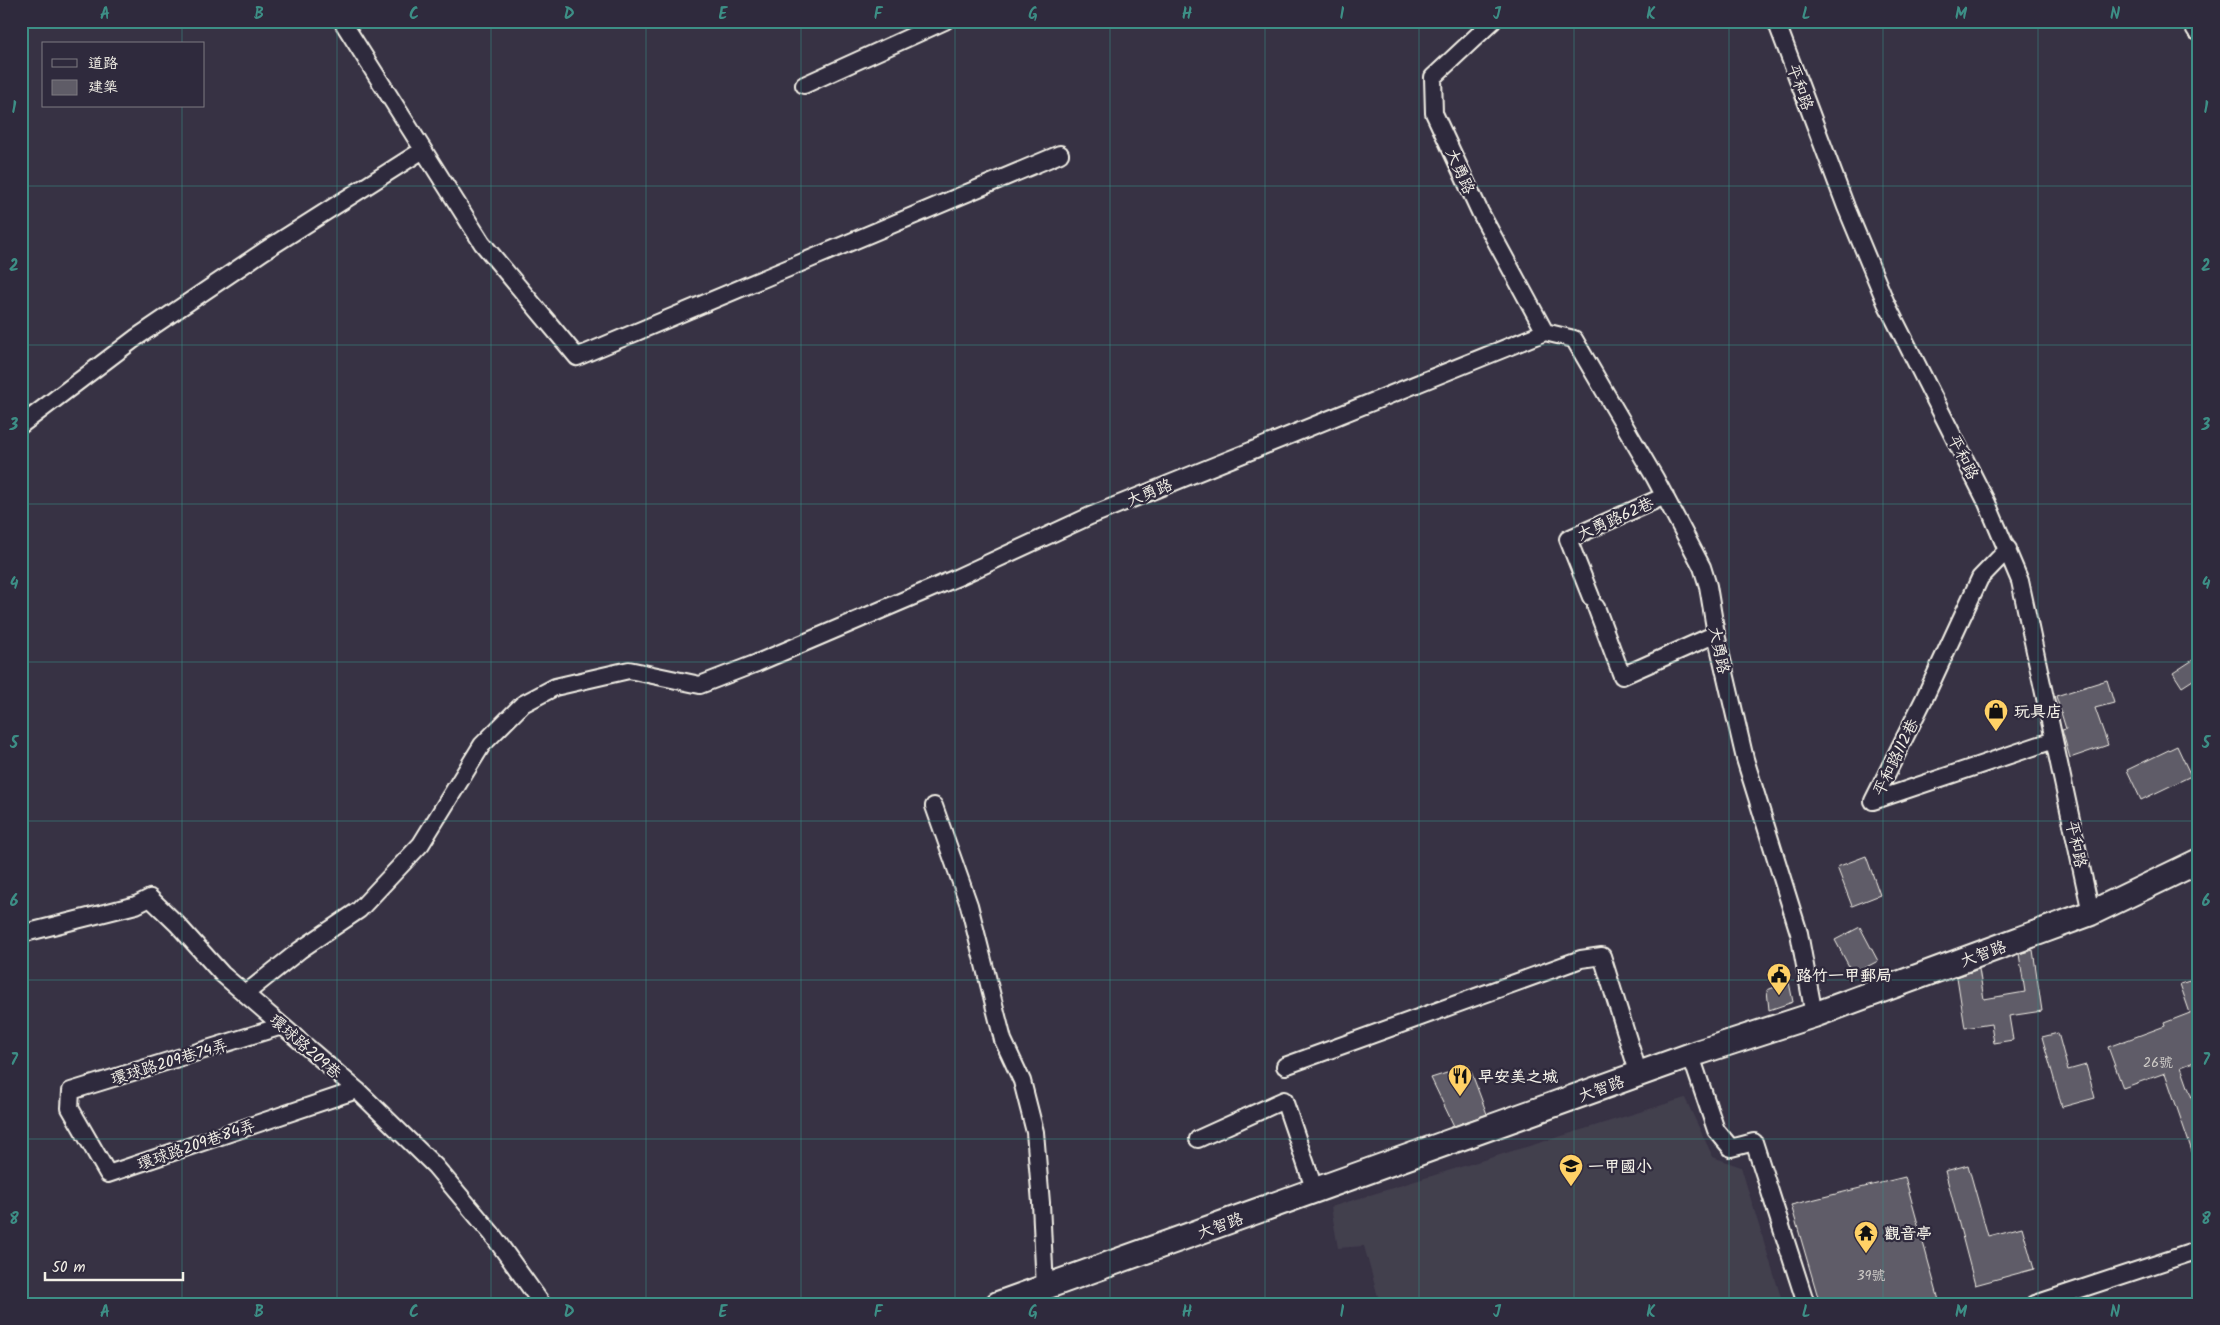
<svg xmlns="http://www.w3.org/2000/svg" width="2220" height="1325" font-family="Kalam,'LXGW WenKai TC',sans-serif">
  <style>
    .built { fill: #433f4e }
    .building { fill: #5f5c67; stroke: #f4f1e8 }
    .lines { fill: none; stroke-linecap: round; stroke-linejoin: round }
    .street-casing { stroke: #f4f1e8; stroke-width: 20 }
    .secondary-casing { stroke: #f4f1e8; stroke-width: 28 }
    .street { stroke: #2f2a3d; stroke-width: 16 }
    .secondary { stroke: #2f2a3d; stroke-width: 24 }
    .grid { fill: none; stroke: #3d8f86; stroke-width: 1; stroke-opacity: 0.55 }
    .labels { text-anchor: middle; stroke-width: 4.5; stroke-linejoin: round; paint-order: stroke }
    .number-label { font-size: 14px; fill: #cfccc8 }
    .street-label { font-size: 16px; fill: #f4f1e8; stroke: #2f2a3d }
    .poi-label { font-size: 16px; font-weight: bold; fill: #f4f1e8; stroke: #2f2a3d; text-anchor: start }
    .neatline { fill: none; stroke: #3d8f86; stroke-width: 2 }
    .grid-label { font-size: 16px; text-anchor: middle; font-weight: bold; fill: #3d8f86 }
  </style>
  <rect width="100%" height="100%" fill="#373244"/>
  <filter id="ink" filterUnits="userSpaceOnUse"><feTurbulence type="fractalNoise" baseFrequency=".02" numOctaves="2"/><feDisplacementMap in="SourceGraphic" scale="10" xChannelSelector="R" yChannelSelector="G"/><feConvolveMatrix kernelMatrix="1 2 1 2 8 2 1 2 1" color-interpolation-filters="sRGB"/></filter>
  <g filter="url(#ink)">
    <path class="built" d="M1685 1098 1713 1157 1741 1167 1783 1304H1380L1364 1246 1338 1248 1331 1207Z"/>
    <path class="building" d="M2199 656V676L2182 687 2173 673Z
      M2107 680 2114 703 2095 708 2108 745 2070 758 2062 730 2066 729 2056 696Z
      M2177 746 2191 776 2141 800 2127 770Z
      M1866 856 1880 895 1852 906 1837 867Z
      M1860 927 1878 961 1853 974 1835 940Z
      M2033 950 2042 1011 2009 1016 2013 1040 1994 1043 1991 1024 1965 1028 1957 977 1979 969 1984 999 2025 992 2019 954Z
      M2199 978V1060L2181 1067 2199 1118V1163H2196L2165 1073 2123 1088 2108 1047 2165 1026 2164 1023 2190 1013 2180 984Z
      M1789 982 1793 1002 1769 1010 1767 990Z
      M2058 1033 2068 1070 2086 1065 2095 1098 2062 1107 2042 1037Z
      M1469 1066 1487 1114 1454 1126 1431 1078Z
      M1968 1165 1988 1236 2022 1227 2034 1269 1975 1285 1945 1171Z
      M1905 1177 1940 1304H1820L1791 1205Z"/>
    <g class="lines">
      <defs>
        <path id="street" d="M342 21 482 243 577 357 1060 154
          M1493 21 1433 77 1434 113 1480 212 1545 332 1574 339 1655 478 1702 567 1708 586 1716 634 1745 759 1799 933 1814 1015
          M1776 21 1846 207 1886 303 1987 503 2020 581 2091 913
          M804 85 945 21
          M21 425 137 337 264 251 423 150
          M2008 549 1980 578 1924 699 1873 801 2054 740
          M1591 597 1568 539 1665 496
          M1596 607 1622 676 1716 634
          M934 806 969 905 1003 1040 1022 1081 1035 1132 1041 1203 1045 1289 1041 1304
          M21 934 136 905 150 898 177 924 222 974 357 1090 435 1166 492 1234 542 1304
          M245 994 300 950 359 910 421 844 482 745 523 704 555 687 629 670 700 685 757 663 956 578 1090 516 1545 332
          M282 1026 71 1091 70 1108 108 1174 357 1090
          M1691 1056 1716 1130 1731 1148 1754 1142 1806 1304
          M1285 1066 1581 959 1602 956 1639 1075
          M1198 1139 1284 1100 1315 1191
          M2035 1304 2199 1250"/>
        <path id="secondary" d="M2195 21 2199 28
          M998 1304 1700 1052 1814 1015 2091 913 2199 861"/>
      </defs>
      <use href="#street" class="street-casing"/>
      <use href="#secondary" class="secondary-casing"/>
      <use href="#street" class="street"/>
      <use href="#secondary" class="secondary"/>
    </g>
  </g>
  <path class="grid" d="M182 21V44M337 21V1304M491 21V1304M646 21V1304M801 21V1304M955 21V1304M1110 21V1304M1265 21V1304M1419 21V1304M1574 21V1304M1729 21V1304M1883 21V1304M2038 21V1304M182 106V1304M21 186H2199M21 345H2199M21 504H2199M21 662H2199M21 821H2199M21 980H2199M21 1139H2199"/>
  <defs>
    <symbol id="shop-pin" viewBox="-11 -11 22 30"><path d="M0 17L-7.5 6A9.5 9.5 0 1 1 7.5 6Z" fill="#ffd166" stroke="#2f2a3d"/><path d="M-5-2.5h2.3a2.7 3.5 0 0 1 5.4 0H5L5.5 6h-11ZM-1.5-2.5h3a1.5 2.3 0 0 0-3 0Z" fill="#111"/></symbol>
    <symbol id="civic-pin" viewBox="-11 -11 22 30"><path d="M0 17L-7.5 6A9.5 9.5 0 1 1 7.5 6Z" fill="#ffd166" stroke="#2f2a3d"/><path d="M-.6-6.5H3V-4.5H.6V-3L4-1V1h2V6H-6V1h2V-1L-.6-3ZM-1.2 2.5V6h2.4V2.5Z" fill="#111"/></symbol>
    <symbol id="restaurant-pin" viewBox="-11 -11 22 30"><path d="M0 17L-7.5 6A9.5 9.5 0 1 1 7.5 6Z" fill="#ffd166" stroke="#2f2a3d"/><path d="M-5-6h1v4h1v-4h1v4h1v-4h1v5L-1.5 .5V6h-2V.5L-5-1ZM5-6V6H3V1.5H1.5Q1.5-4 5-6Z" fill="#111"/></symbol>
    <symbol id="school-pin" viewBox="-11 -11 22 30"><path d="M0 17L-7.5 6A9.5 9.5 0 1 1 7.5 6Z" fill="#ffd166" stroke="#2f2a3d"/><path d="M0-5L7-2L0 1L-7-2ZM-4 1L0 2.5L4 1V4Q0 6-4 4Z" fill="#111"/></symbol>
    <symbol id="temple-pin" viewBox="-11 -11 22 30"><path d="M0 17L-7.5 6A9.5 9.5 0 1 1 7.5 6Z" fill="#ffd166" stroke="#2f2a3d"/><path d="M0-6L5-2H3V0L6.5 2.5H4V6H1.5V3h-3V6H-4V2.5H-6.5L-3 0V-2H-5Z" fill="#111"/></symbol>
  </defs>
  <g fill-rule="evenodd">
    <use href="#shop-pin" x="1982" y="697" width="28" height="38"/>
    <use href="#civic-pin" x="1765" y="961" width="28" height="38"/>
    <use href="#restaurant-pin" x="1446" y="1062" width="28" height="38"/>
    <use href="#school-pin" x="1557" y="1152" width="28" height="38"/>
    <use href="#temple-pin" x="1852" y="1219" width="28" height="38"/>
  </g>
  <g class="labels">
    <g class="number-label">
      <text x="2158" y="1067">26號</text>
      <text x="1871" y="1280">39號</text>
    </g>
    <g class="street-label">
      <text transform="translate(1801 87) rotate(70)" y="6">平和路</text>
      <text transform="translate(1461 171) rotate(66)" y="6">大勇路</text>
      <text transform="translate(1964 457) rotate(63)" y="6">平和路</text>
      <text transform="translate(1149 492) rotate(-22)" y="6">大勇路</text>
      <text transform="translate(1615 518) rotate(-24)" y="6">大勇路62巷</text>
      <text transform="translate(1720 650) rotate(78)" y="6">大勇路</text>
      <text transform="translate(1895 757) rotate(-64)" y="6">平和路112巷</text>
      <text transform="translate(2077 844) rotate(78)" y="6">平和路</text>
      <text transform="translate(1983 953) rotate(-20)" y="6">大智路</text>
      <text transform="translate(306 1046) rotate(41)" y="6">環球路209巷</text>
      <text transform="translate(169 1061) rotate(-17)" y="6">環球路209巷74弄</text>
      <text transform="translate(1601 1088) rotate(-20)" y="6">大智路</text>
      <text transform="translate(196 1144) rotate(-19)" y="6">環球路209巷84弄</text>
      <text transform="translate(1220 1225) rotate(-20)" y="6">大智路</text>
    </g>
    <g class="poi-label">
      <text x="2014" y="717">玩具店</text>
      <text x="1796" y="981">路竹一甲郵局</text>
      <text x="1478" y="1082">早安美之城</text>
      <text x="1588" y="1172">一甲國小</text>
      <text x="1884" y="1239">觀音亭</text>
    </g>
  </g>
  <rect width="2220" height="1325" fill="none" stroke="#2f2a3d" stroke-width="55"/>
  <rect x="42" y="42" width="162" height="65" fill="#2f2a3d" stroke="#7e7a81"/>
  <rect x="52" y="59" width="25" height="8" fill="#2f2a3d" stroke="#7e7a81"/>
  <text x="88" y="68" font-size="15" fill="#f4f1e8">道路</text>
  <rect x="52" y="80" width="25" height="15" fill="#5f5c67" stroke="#7e7a81"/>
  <text x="88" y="92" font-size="15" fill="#f4f1e8">建築</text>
  <path d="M45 1272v8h138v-8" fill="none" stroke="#f4f1e8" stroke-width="2.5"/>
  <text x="52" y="1272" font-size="15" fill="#f4f1e8" stroke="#2f2a3d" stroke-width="4" paint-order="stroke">50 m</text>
  <rect x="28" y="28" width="2164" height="1270" class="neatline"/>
  <g class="grid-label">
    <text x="105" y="19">A</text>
    <text x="259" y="19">B</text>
    <text x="414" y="19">C</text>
    <text x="569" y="19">D</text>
    <text x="723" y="19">E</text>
    <text x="878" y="19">F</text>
    <text x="1033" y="19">G</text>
    <text x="1187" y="19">H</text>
    <text x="1342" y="19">I</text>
    <text x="1497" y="19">J</text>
    <text x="1651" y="19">K</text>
    <text x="1806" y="19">L</text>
    <text x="1961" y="19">M</text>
    <text x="2115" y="19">N</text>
    <text x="14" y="113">1</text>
    <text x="2206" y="113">1</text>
    <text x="14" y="271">2</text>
    <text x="2206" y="271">2</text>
    <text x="14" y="430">3</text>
    <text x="2206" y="430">3</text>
    <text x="14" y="589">4</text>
    <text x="2206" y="589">4</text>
    <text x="14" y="748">5</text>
    <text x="2206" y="748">5</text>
    <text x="14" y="906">6</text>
    <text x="2206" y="906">6</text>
    <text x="14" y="1065">7</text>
    <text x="2206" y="1065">7</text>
    <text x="14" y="1224">8</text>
    <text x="2206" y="1224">8</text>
    <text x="105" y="1317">A</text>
    <text x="259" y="1317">B</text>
    <text x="414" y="1317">C</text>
    <text x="569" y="1317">D</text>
    <text x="723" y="1317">E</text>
    <text x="878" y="1317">F</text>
    <text x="1033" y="1317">G</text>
    <text x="1187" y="1317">H</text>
    <text x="1342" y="1317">I</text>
    <text x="1497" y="1317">J</text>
    <text x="1651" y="1317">K</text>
    <text x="1806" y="1317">L</text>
    <text x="1961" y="1317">M</text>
    <text x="2115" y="1317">N</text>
  </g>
</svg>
